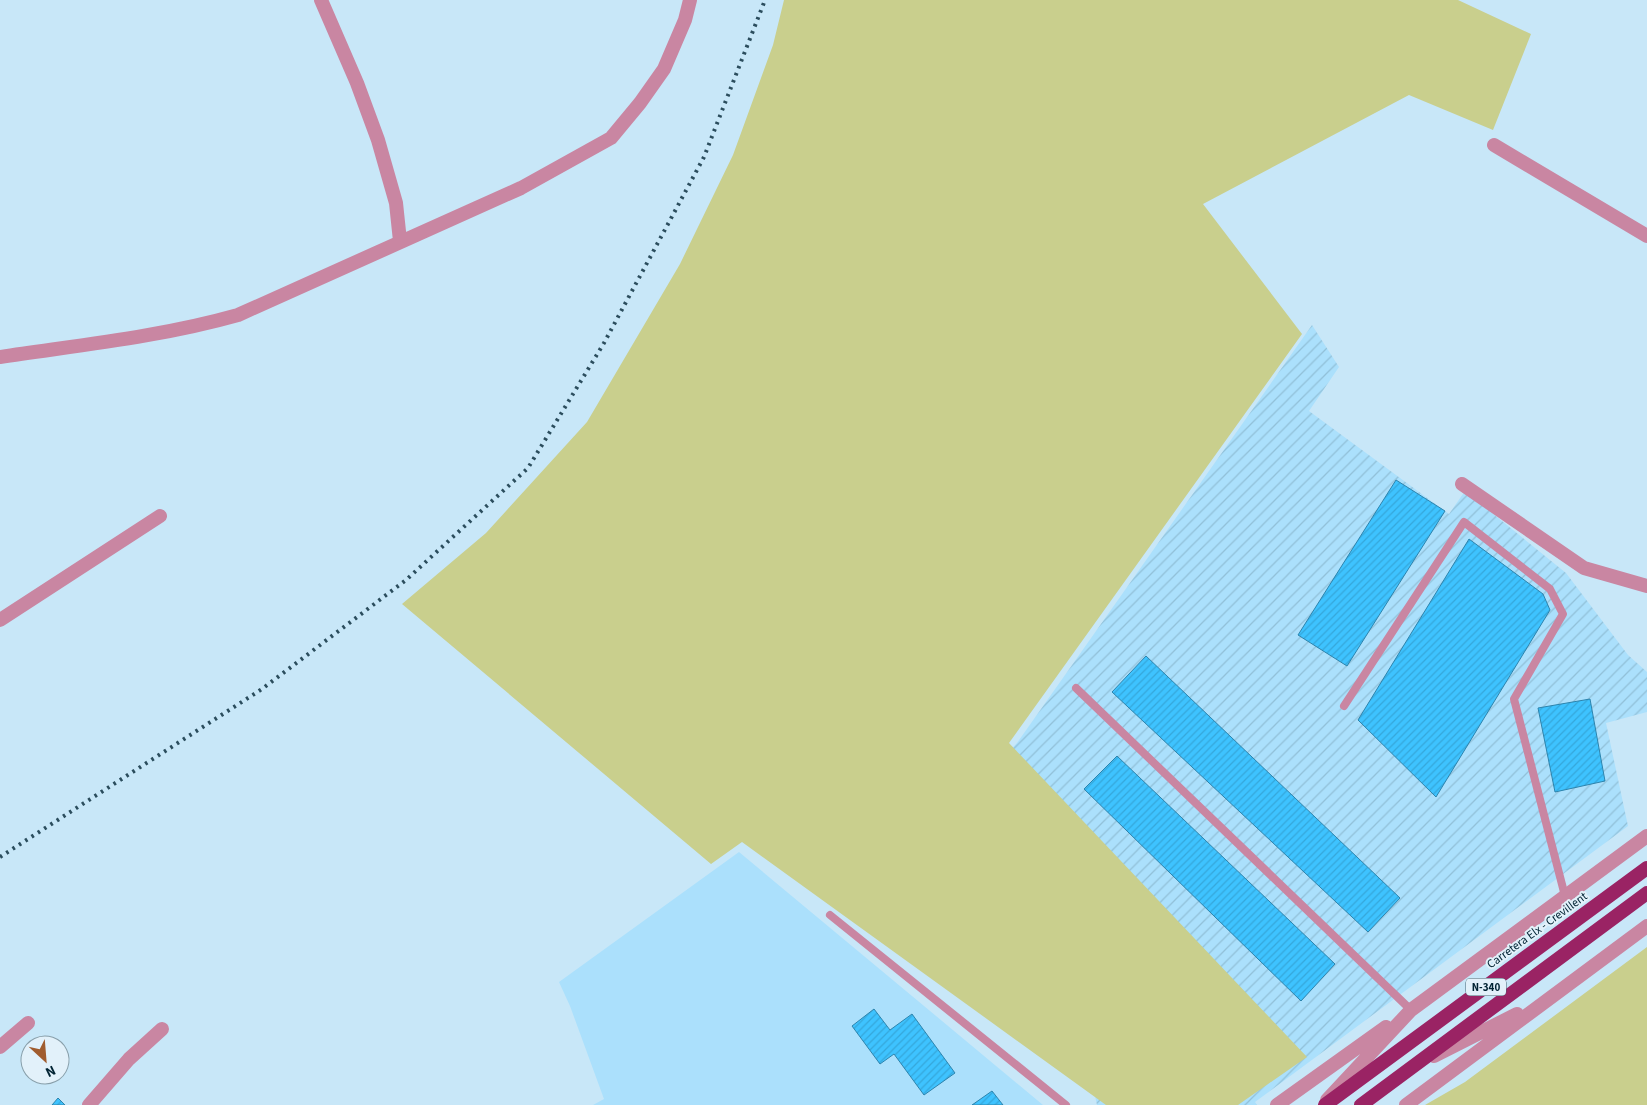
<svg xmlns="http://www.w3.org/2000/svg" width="1647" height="1105" font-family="'Source Sans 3',sans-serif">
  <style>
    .built { fill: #abe0fc }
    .industrial { fill: url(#industrial-furrows) }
    .green { fill: #c9cf8d }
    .building { fill: url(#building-hatch); stroke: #2d84ad }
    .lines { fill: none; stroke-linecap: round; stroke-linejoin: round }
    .service { stroke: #c986a2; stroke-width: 8 }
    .minor { stroke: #c986a2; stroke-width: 14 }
    .trunk { stroke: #9a2364; stroke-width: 14 }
    .rail { stroke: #2b4d5d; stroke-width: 4; stroke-dasharray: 2.5 5; stroke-linecap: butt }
    .labels { text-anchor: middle; stroke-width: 4; stroke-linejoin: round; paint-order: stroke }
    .shield { fill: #e2f1fa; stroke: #44616f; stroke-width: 1 }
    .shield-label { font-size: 11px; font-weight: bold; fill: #002333 }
    .street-label { font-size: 12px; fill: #002333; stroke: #e2f1fa }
  </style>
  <defs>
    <pattern id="industrial-furrows" width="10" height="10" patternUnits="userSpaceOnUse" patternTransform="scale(1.25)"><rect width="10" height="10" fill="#abe0fc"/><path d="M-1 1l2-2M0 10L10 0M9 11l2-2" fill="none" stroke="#91c0d8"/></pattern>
    <pattern id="building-hatch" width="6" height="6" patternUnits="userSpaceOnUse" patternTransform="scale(1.25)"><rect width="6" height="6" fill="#3ec3ff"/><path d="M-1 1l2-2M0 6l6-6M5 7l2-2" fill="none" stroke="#35a7db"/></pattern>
  </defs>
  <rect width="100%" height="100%" fill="#c8e7f8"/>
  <path class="built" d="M739 852 1043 1105H593L604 1099 570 1006 559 982Z"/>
  <path class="industrial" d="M1312 325 1339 367 1309 411 1449 514 1465 491 1566 573 1628 655 1647 672V712L1606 723 1628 826 1255 1102 1257 1105H1097L1093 1087 878 892 1017 743Z"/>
  <path class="green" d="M784 0H1458L1531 34 1493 130 1409 95 1203 204 1302 334 1009 743 1307 1057 1238 1105H1106L742 842 711 864 402 604 486 533 587 422 680 264 733 155 773 45Z
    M1647 947V1105H1425L1465 1082Z"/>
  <path class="building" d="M1396 480 1445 511 1347 666 1298 635Z
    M1469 539 1543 594 1550 610 1436 797 1358 720Z
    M1146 656 1400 898 1368 932 1112 692Z
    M1590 699 1605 781 1555 792 1538 708Z
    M1117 756 1335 964 1301 1001 1084 789Z
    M874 1009 890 1030 912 1014 955 1073 924 1095 894 1054 880 1064 852 1026Z
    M992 1091 1003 1105H972Z
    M58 1098 65 1105H52Z"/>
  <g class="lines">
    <path class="service" d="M1076 688 1411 1010
      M1344 706 1464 522 1550 589 1563 614 1514 699 1565 896
      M830 915 1066 1105"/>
    <path class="minor" d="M321 0 357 83 378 140 396 203 400 241
      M1494 145 1647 236
      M0 357C80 345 160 337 238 315L521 188 611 138 640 103 664 69 685 20 690 0
      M1462 484 1584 568 1647 586
      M0 620 160 516
      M0 1047 28 1023
      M1434 1056 1517 1014
      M1327 1100 1411 1010 1647 836
      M89 1105 129 1059 162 1029
      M1277 1105 1386 1027
      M1406 1105 1647 926"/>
    <path class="trunk" d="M1325 1105 1647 868
      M1361 1105 1647 893"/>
    <path class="rail" d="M0 857 262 689 406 580 528 468 604 343 704 157 765 0"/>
  </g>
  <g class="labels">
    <rect class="shield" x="1466" y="978.5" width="40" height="17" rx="4"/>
    <g class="shield-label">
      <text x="1486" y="991">N-340</text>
    </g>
    <g class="street-label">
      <text transform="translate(1537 930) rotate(-36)" y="4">Carretera Elx - Crevillent</text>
    </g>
  </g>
  <g transform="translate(45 1060) rotate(154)"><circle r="24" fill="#e2f1fa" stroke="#889faa"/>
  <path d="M0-4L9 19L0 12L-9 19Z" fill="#a05c2e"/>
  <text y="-8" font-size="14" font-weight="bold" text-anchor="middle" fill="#002333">N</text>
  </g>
</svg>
